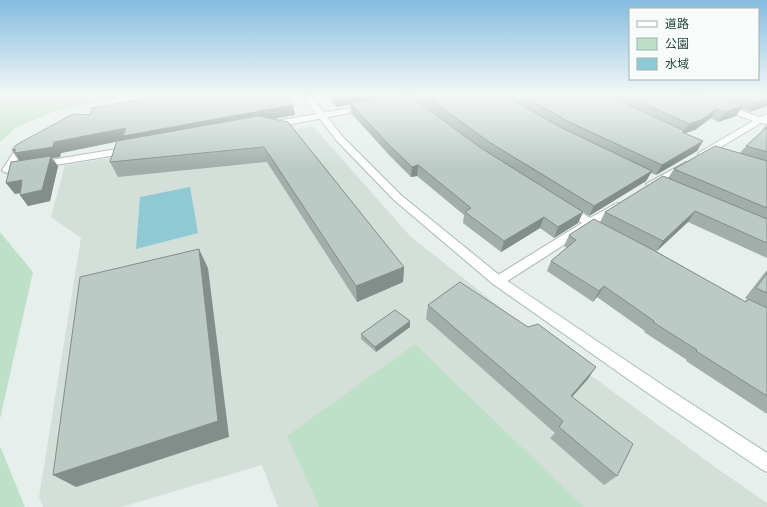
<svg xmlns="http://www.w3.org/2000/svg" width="767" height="507" font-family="'Fira Sans Condensed','Noto Sans JP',sans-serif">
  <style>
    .built { fill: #d4dfda }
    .green { fill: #bfe0c8 }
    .water { fill: #8ec9d4 }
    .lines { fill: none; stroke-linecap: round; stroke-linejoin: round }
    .street-casing { stroke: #a8b8b2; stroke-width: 2 }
    .secondary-casing { stroke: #a4bbb3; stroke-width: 2 }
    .street { fill: #fff; fill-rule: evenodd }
    .secondary { fill: #fff; fill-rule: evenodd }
    .wall { fill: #a1aea9 }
    .shaded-wall { fill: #838d89 }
    .building { fill: #bbcac4; stroke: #838d89 }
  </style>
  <rect width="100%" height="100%" fill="#e6efeb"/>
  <path class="built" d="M313 126 410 236 520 323 715 467 767 503V507H278L262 465 122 507H43L39 497 81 238 51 217 65 165Z"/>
  <path class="green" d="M0 96H126L53 112 15 128 0 142Z
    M0 232 33 272 0 419Z
    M415 344 584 507H319L287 436Z
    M0 446 25 507H0Z"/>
  <path class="water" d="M190 187 198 233 136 249 140 197Z"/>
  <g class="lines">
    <defs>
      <path id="street" d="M407 96H422L397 103 393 101Z
        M688 96H700L759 117 767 114V124L761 123 706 156H700L698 154 700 152 753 121Z
        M367 105H370V109L271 128 267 125 271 122Z
        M28 143 33 146 22 154 14 166 129 147 134 150 129 153 7 173 4 172 2 170 15 150Z
        M686 162 689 163 691 165 689 167 655 186 651 187 646 184Z
        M617 203 621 204 622 206 621 208 599 223 608 230 606 233H598L590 228 503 284 498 286 493 284 492 281 493 278 582 223 564 211 563 209 564 207H572L590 218Z"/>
      <path id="secondary" d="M303 96H311L342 136 402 196 503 278 664 386 767 453V472L761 469 652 396 493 284 394 200 336 140Z"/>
    </defs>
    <use href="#street" class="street-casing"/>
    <use href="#secondary" class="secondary-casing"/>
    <use href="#street" class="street"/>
    <use href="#secondary" class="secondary"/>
  </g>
  <path class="wall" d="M328 96H410L483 149 416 100V96H767V106L749 112 741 109 736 116 718 122 711 118 695 130 684 133 703 141 697 151 656 175 651 173 646 181 589 216 583 212 578 223 554 238 540 228 501 252 463 223 464 215 417 176 411 177 390 156 351 113 350 104 336 107Z
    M90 115H295L272 119 404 267 403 282 357 302 267 162 118 177 110 162 117 141 61 153 60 157 52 158 58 166 50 201 28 206 20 195V193L15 194 6 183 19 161 12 150Z
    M767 124V258L688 222 656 251 745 302 747 299 745 298 767 270V414L686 361 687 360 644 332 645 331 597 297 593 302 547 271 551 261 567 248 564 246 569 235 600 222 605 212 668 178 674 169 740 153 746 146 761 132Z
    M428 305 528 327 596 367 587 380 572 397 617 476 604 485 550 438 555 433 426 319Z
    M410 327 376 352 361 339V334Z"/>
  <path class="shaded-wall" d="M340 96H390L336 107 335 97Z
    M767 99V106L749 112 756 102Z
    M293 105 295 115 128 146 125 140 61 153 60 157 52 158 58 166 50 201 28 206 20 195 42 190 21 163 14 153 12 150 126 128Z
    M743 106 736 116 718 122 725 112Z
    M717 109 711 118 695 130 683 134 682 132 684 131 689 124Z
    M703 141 697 151 656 175 662 165Z
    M418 165 417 176 411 177 412 167Z
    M652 171 646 181 589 216 594 206Z
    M22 180 30 191 15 194 6 183Z
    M695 211 688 222 656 252 663 241Z
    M583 212 578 223 554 238 558 227Z
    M544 217 540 228 501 252 504 241Z
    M199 249 208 268 229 437 76 487 53 475Z
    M404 267 403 282 357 302 356 286Z
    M604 286 597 297 593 302 599 291Z
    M410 321V327L376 352 375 347Z
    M596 367 587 380 562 408 571 396Z"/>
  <path class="building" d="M164 96H288L293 105 123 136 126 128 54 142 53 147 14 153 16 149 12 150 16 145 73 114 90 115 92 108Z
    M387 96H410L481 148 583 212 558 227 544 217 504 241 465 212 471 208 418 165 412 167 390 146 350 103Z
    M426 96H506L560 127 652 171 594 206 489 142Z
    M523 96H609L685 131 682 132 703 141 662 165 567 121Z
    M628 96H715L743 106 725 112 717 109 701 120 689 124Z
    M738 96H767V99L756 102Z
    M258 116 288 122 404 267 356 286 264 147 110 162 117 141Z
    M767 127V152L746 146Z
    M715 146 767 161V208L674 169Z
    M51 156 42 190 20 195 22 180 6 183 11 162Z
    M663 176 767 219V243L695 211 663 241 605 212Z
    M594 219 653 250 746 302 748 299 767 308V396L696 351 697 350 653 322 654 321 604 286 599 291 551 261 576 240 569 235Z
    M199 249 218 421 53 475 80 277Z
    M767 273V293L756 288Z
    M460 282 528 327 538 324 596 367 571 396 633 444 617 476 559 427 563 421 428 305Z
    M395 310 410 321 375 347 361 334Z"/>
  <linearGradient id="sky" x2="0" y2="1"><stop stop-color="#84bce0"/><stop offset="0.57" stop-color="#f4f8f6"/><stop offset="1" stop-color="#f4f8f6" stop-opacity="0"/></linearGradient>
  <rect width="767" height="167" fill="url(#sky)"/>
  <rect x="629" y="8" width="130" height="72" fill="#f7fbf9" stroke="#a3b1ad"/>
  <rect x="637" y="21" width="20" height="6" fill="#ffffff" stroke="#a3b1ad"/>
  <text x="665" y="28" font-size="12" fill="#24423a">道路</text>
  <rect x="637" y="38" width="20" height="12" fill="#bfe0c8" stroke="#a3b1ad"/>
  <text x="665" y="48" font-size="12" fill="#24423a">公園</text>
  <rect x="637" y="58" width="20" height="12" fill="#8ec9d4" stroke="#a3b1ad"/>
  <text x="665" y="68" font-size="12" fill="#24423a">水域</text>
</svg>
